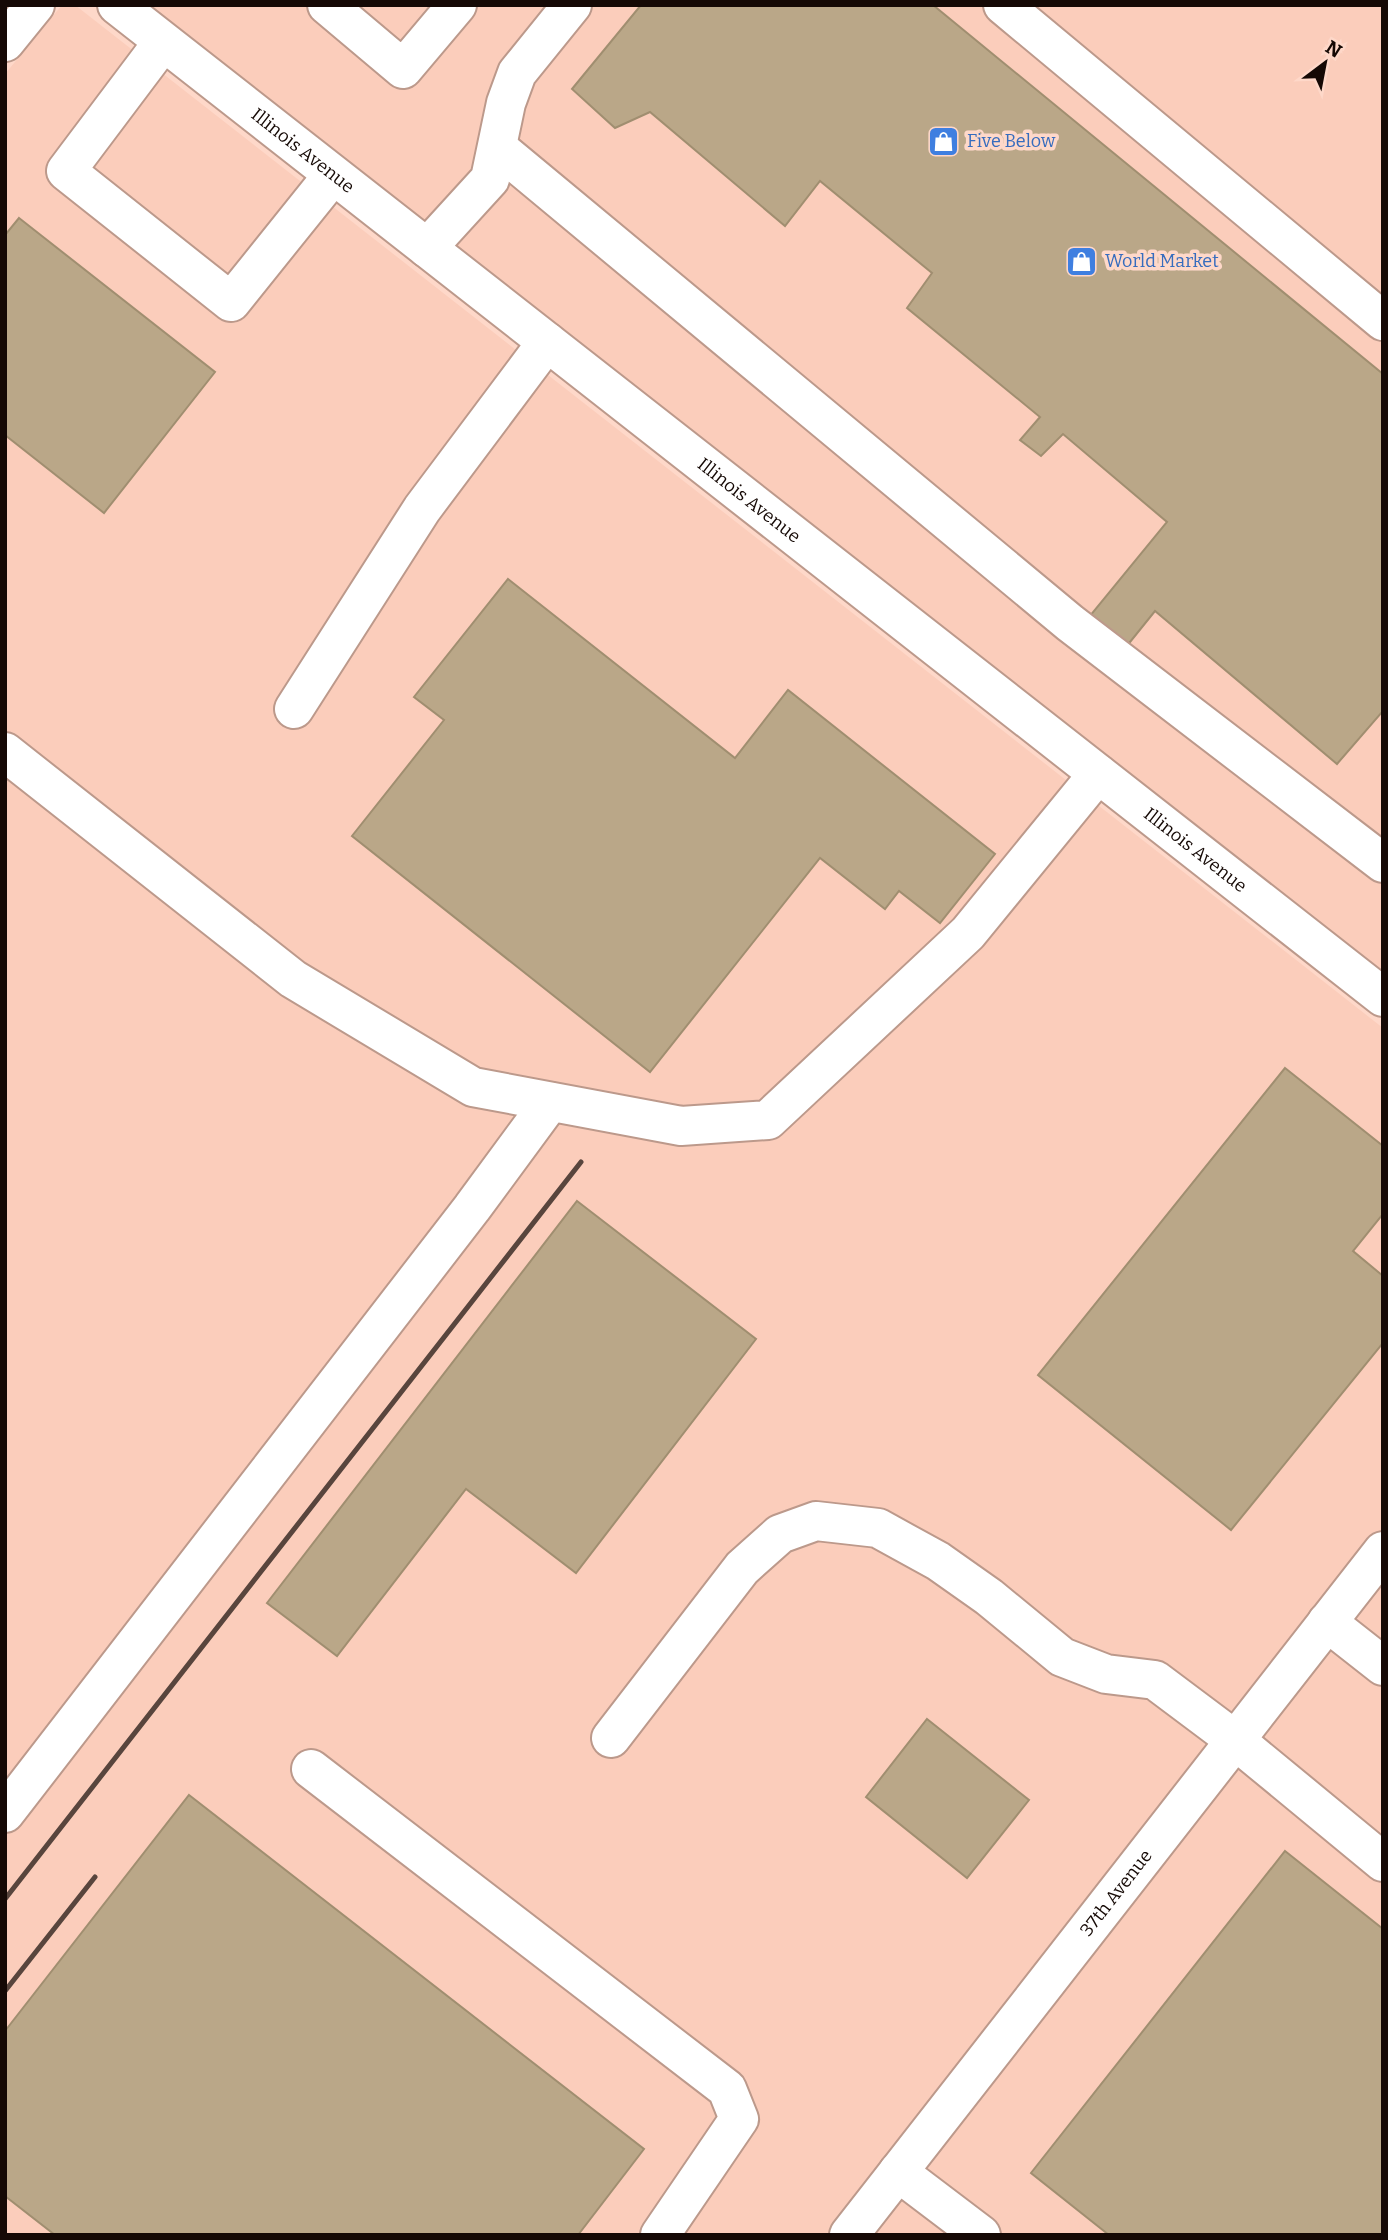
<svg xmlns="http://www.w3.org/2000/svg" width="1388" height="2240" font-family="Bitter,serif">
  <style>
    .built { fill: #fbcdbb }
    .building { fill: #baa788; stroke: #a08e70; stroke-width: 2 }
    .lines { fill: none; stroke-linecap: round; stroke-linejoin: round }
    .minor-casing { stroke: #bc998b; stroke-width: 42 }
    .major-casing { stroke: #bc998b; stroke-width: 42 }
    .minor { stroke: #fff; stroke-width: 38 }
    .major { stroke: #fff; stroke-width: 38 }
    .rail { stroke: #58453d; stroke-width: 5 }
    .labels { text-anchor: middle; stroke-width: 7; stroke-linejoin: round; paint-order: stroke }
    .shop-label { font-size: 18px; fill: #366cbe; stroke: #fed8c9; text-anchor: start }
    .street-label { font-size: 18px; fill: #150905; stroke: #fed8c9 }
  </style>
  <rect width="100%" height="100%" fill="#fed8c9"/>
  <path class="built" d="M62 5H75L1383 1028V2235H5V74Z
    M144 5H1383V976Z"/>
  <path class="building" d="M641 5H933L1383 374V711L1337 764 1155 611 1126 647 1089 617 1167 522 1063 434 1041 456 1020 440 1040 417 907 308 932 273 820 181 785 226 650 112 615 128 572 89Z
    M19 218 215 372 104 513 5 435V235Z
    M508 579 735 758 788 690 995 854 940 923 899 891 885 909 820 858 650 1072 352 836 444 720 414 697Z
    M1285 1068 1383 1146V1214L1353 1251 1383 1276V1343L1231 1530 1038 1375Z
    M577 1201 756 1339 576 1573 466 1489 337 1656 267 1603Z
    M927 1719 1029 1800 967 1878 866 1797Z
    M189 1795 644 2149 578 2235H55L5 2196V2031Z
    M1285 1851 1383 1929V2235H1109L1031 2173Z"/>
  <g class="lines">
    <defs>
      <g id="minor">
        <path id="s1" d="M117 5 1383 997"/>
        <path d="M327 5 403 69 457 5"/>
        <path d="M1003 5 1383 321"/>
        <path d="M163 42 66 171 231 302 333 175"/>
        <path d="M498 148 1070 623 1383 863"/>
        <path d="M427 248 490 179 506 103 517 73 572 5"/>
        <path d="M294 709 422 509 547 342"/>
        <path d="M5 752 293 979 473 1087 681 1126 768 1120 968 933 1098 774"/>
        <path d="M1327 1622 1383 1666"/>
        <path d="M611 1738 742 1568 780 1534 816 1521 878 1528 938 1561 989 1597 1062 1657 1106 1674 1155 1680 1235 1740 1383 1862"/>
        <path d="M311 1769 727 2089 739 2119 660 2235"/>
        <path d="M5 1813 472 1208 550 1102"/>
        <path d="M898 2172 981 2235"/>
        <path id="s2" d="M849 2235 1383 1551"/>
      </g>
      <path id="major" d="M5 42 35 5"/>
    </defs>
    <use href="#minor" class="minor-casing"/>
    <use href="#major" class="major-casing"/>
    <use href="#minor" class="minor"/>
    <use href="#major" class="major"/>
    <path class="rail" d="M5 1899 581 1162
      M5 1991 95 1877"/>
  </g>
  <defs>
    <symbol id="shop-square" viewBox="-11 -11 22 22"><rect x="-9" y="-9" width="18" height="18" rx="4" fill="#3f7fe0" stroke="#fed8c9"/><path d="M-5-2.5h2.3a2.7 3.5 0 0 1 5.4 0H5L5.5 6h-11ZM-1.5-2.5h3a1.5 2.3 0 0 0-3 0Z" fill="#fff"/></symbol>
  </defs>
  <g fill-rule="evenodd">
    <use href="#shop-square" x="926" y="124" width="35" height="35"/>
    <use href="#shop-square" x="1064" y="244" width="35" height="35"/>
  </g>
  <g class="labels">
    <g class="shop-label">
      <text x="967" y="147">Five Below</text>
      <text x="1105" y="267">World Market</text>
    </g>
    <g class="street-label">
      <text dy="6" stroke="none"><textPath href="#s1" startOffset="236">Illinois Avenue</textPath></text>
      <text dy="6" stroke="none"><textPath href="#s1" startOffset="803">Illinois Avenue</textPath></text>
      <text dy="6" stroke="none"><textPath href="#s1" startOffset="1370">Illinois Avenue</textPath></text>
      <text dy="6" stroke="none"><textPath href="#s2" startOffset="434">37th Avenue</textPath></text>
    </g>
  </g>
  <rect width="1388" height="2240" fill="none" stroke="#150905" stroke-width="14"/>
  <g transform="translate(1325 63) rotate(32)" stroke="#fed8c9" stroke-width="5" paint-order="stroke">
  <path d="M0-5L12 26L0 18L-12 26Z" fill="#150905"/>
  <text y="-10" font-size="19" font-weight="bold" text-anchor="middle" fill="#150905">N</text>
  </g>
</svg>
